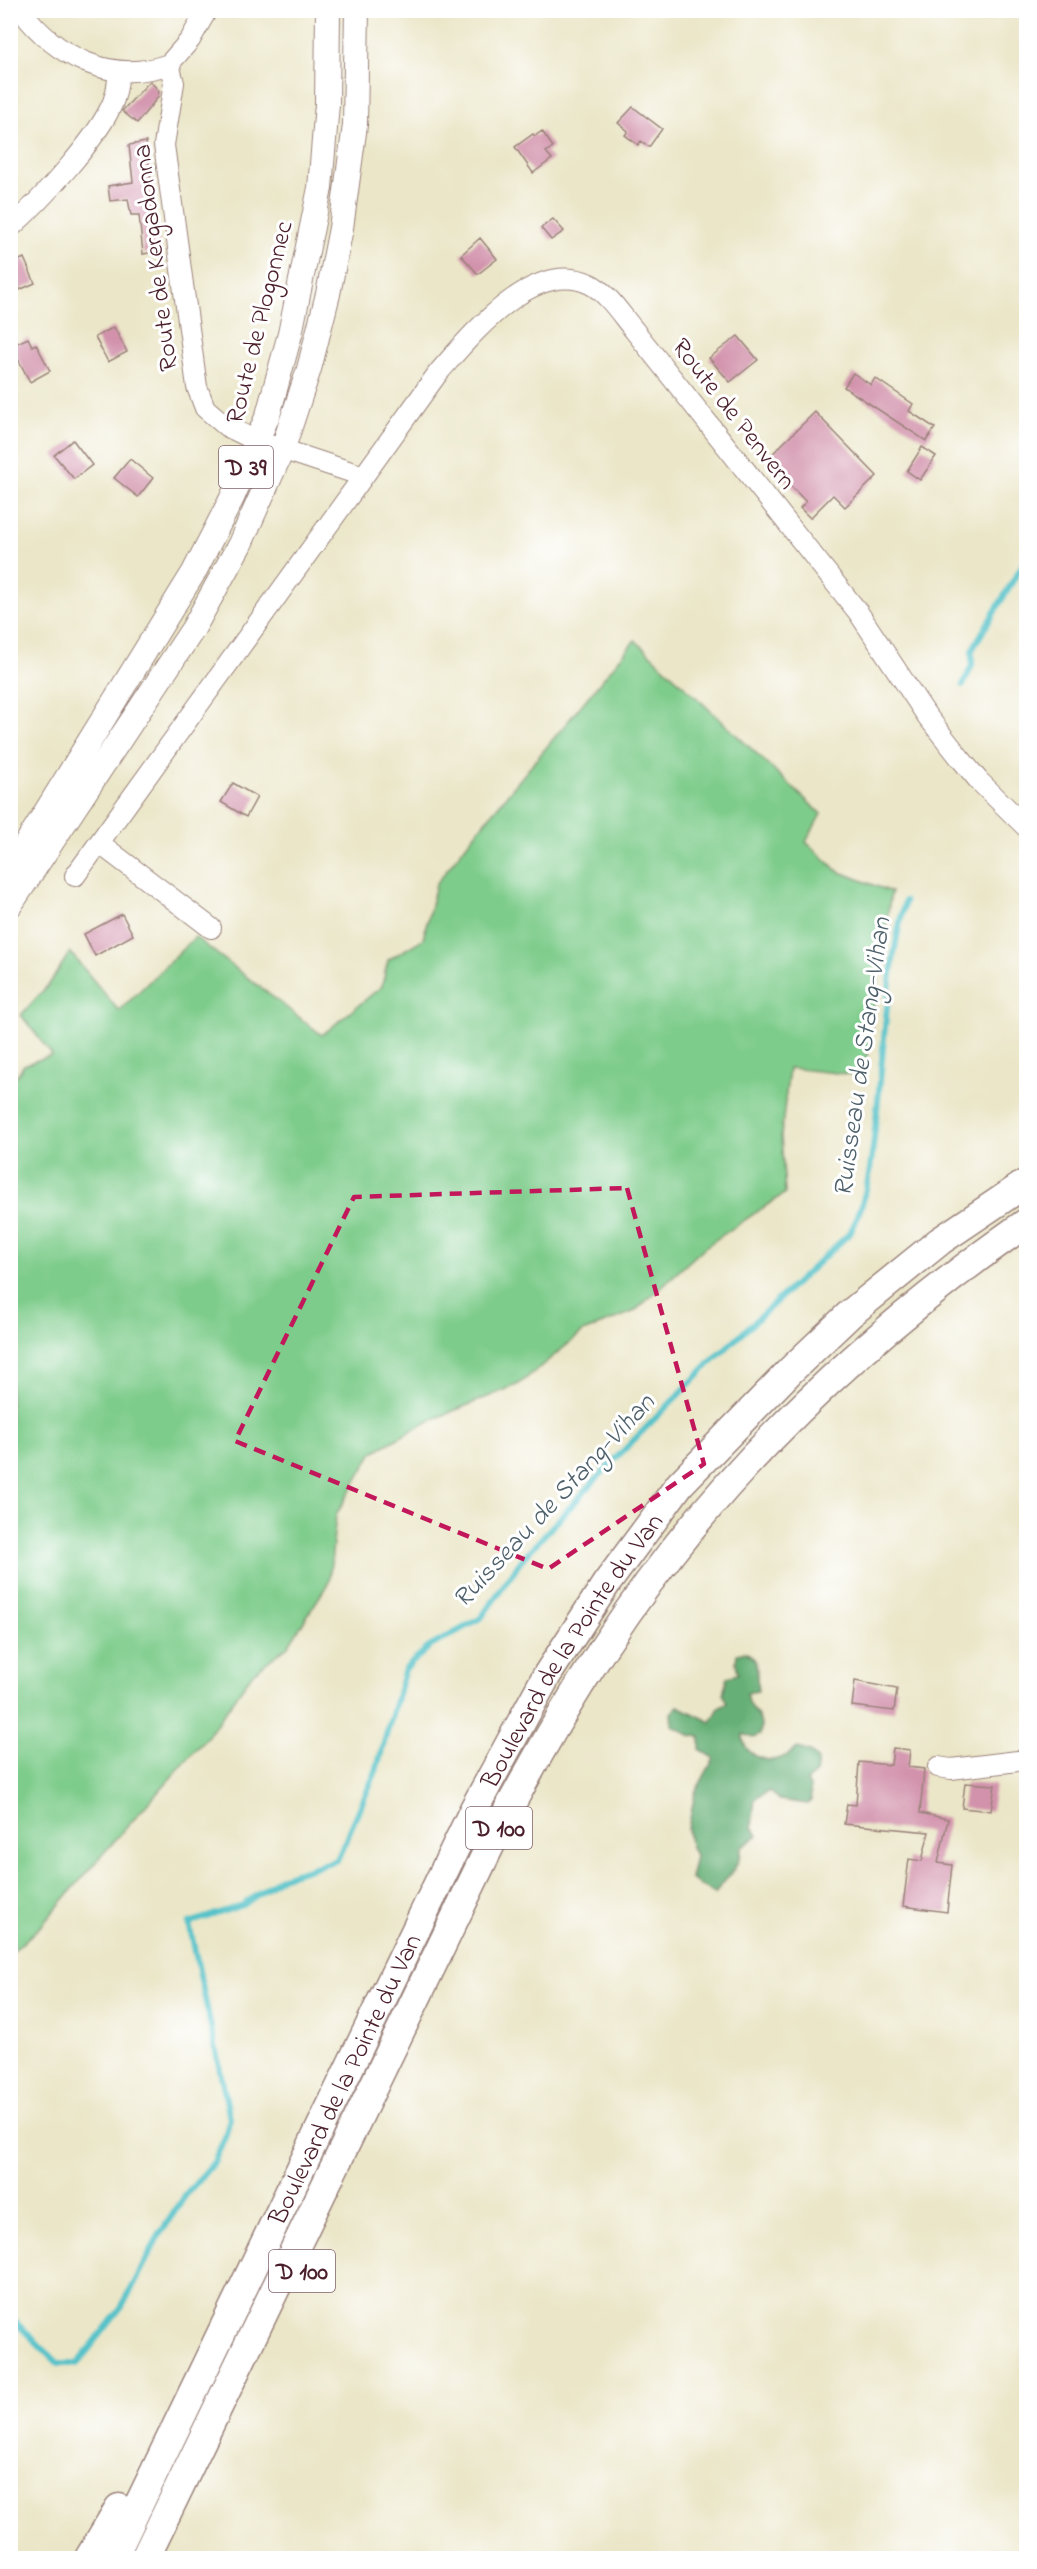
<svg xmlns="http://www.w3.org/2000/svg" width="1037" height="2569" font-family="'Indie Flower',sans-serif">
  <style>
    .green { fill: #7ecc8b; stroke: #64765b; stroke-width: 1.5 }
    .forest { fill: #66b077; stroke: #586851; stroke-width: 1.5 }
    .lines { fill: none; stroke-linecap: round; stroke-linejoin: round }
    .stream { stroke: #54c2c9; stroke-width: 6 }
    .building { fill: #d292ab }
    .minor-casing { stroke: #9a827a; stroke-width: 22 }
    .major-casing { stroke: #9a827a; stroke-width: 26 }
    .highway-casing { stroke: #9a827a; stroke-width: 31 }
    .minor { stroke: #fff; stroke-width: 20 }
    .major { stroke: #fff; stroke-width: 24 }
    .highway { stroke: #fff; stroke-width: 28 }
    .marked { fill: none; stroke: #c2185b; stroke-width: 4.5; stroke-dasharray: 12 8; stroke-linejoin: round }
    .labels { text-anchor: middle; stroke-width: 6; stroke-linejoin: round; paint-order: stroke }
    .shield { fill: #fff; stroke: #80626b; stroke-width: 1.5 }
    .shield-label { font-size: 24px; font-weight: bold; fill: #4a1f2b }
    .street-label { font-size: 26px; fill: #4a1f2b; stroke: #fff }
    .water-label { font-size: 27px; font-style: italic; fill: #4e606a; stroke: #fff }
  </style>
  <rect width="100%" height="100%" fill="#fff"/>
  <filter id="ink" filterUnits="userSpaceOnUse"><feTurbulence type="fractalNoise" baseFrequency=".0167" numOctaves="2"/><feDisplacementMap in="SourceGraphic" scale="12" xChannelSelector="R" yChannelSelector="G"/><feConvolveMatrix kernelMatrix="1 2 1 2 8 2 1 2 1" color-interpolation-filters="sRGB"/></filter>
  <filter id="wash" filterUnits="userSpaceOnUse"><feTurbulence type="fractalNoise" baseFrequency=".008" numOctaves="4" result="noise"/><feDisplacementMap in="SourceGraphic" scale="24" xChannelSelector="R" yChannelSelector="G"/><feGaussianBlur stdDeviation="1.35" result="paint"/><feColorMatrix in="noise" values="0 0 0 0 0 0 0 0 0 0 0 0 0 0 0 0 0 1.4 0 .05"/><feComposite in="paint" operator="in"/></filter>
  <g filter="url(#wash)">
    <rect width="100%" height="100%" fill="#ebe6c8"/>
    <path class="green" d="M635 640 821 814 806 842 838 871 891 892 864 1076 789 1068 781 1136 785 1193 705 1247 635 1311 583 1332 519 1384 429 1421 373 1452 336 1515 329 1582 288 1646 253 1673 208 1736 93 1865 42 1925 11 1953 10 1085 24 1065 52 1055 21 1015 50 983 70 952 119 1011 195 937 322 1035 382 986 388 960 423 939 436 884 469 841Z"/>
    <path class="forest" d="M745 1652C762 1659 755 1675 758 1691L746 1693C749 1713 765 1713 760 1735L753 1738 743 1734C742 1754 764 1764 781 1758 787 1756 793 1751 798 1748L810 1752 818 1760 816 1773 807 1781 810 1787 811 1801 808 1804 779 1800 769 1791 755 1799 752 1827 758 1835 741 1848C742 1865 724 1880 715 1894L690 1879 695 1856 690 1845 688 1829 691 1813 695 1793 714 1758 700 1749V1737L689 1735 672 1725 671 1713 678 1706 711 1722 719 1708 727 1703 723 1694 727 1677 738 1674 736 1662 737 1654Z"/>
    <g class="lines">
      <path class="stream" d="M963 685 972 665V650L1026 559
        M10 2317 59 2364H77L122 2307 161 2232 185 2196 214 2162 225 2137 230 2118 189 1923 243 1905 282 1877 337 1860 376 1771 405 1669 429 1647 481 1618 523 1558 610 1464 710 1363 850 1233C869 1197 872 1158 876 1118 885 1045 886 973 905 901"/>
    </g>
    <g id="blocks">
      <path class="building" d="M150 81 159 91 158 97 137 123 122 111Z
        M633 107 662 129 649 147 641 141 638 145 625 135 628 131 618 123Z
        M542 131 553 147 546 152 552 159 533 173 515 147 533 134 535 136Z
        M146 142 160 251 143 254 139 215H131L128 199 110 201 108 186 133 182 129 145Z
        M553 219 564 231 551 240 541 228Z
        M480 238 497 259 478 274 461 255Z
        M24 258 35 283 10 294V264Z
        M114 327 127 352 108 362 95 337Z
        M738 336 758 360 730 382 709 358Z
        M28 338 32 346 36 344 50 371 30 382 16 355 18 354 13 345Z
        M853 373 871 385 875 378 913 404 909 411 935 428 926 441 844 387Z
        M815 412 877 476 845 507 833 495 810 518 800 508 806 502 766 460Z
        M73 440 92 465 74 479 54 455Z
        M922 447 936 456 920 480 907 471Z
        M130 459 153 478 138 497 114 478Z
        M233 783 257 797 246 817 221 802Z
        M122 914 133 935 95 956 84 934Z
        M855 1681 897 1689 894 1711 852 1706Z
        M893 1748 910 1750 908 1767 924 1769 920 1813 948 1819 938 1863 952 1865 947 1912 903 1906 909 1859 922 1861 929 1832 844 1824 847 1804 856 1805 859 1762 891 1765Z
        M965 1783 995 1785 991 1811 962 1808Z"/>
    </g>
  </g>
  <g filter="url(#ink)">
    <use href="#blocks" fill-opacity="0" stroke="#9a827a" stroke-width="1.5"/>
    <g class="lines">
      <defs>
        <path id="minor" d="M21 10C56 57 111 85 169 64L174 83 164 145 197 387 205 408 226 426 257 441 363 476
          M169 64 190 40 207 10
          M10 228C41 200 98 139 113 102 117 92 118 82 119 71
          M99 843 211 928
          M75 876 438 373C470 337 533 257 590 284 608 293 622 316 634 330L858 612 927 716 960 758 979 781 1026 827
          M938 1767 951 1769 1026 1760"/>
        <path id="major" d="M10 870 194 572 232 498 268 415 290 334 320 188 327 104 328 10
          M10 905 193 629 240 544 283 448 309 369 328 294 341 228 355 125 357 10"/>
        <g id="highway">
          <path d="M89 2558 119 2508"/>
          <path id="s1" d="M113 2558 474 1809 547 1675 606 1584 680 1484 791 1370 851 1313 940 1241 1026 1183"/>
          <path d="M145 2558 502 1821C552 1728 606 1636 672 1552 772 1424 893 1316 1026 1223"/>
        </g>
      </defs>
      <use href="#minor" class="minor-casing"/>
      <use href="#major" class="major-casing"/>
      <use href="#highway" class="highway-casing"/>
      <use href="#minor" class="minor"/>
      <use href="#major" class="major"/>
      <use href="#highway" class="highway"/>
    </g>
  </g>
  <path class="marked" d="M627 1188 704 1464 548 1569 235 1441 354 1197Z"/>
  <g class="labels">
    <g class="shield">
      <rect x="219" y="446" width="54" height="42" rx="4.5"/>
      <rect x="466" y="1807" width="66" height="42" rx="4.5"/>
      <rect x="269" y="2250" width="66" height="42" rx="4.5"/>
    </g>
    <g class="shield-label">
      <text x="246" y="475">D 39</text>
      <text x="499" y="1836">D 100</text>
      <text x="302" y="2279">D 100</text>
    </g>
    <g class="street-label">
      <text transform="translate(154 258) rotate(-97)" y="9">Route de Kergadonna</text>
      <text transform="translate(258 322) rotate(-76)" y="9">Route de Plogonnec</text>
      <text transform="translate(735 413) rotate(52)" y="9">Route de Penvern</text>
      <text dy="9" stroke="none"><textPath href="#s1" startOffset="1018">Boulevard de la Pointe du Van</textPath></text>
      <text dy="9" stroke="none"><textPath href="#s1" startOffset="532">Boulevard de la Pointe du Van</textPath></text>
    </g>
    <g class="water-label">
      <text transform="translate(861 1057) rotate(-82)" y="9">Ruisseau de Stang-Vihan</text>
      <text transform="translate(553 1500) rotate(-47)" y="9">Ruisseau de Stang-Vihan</text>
    </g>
  </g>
  <rect width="1037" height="2569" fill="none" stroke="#fff" stroke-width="36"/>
</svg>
